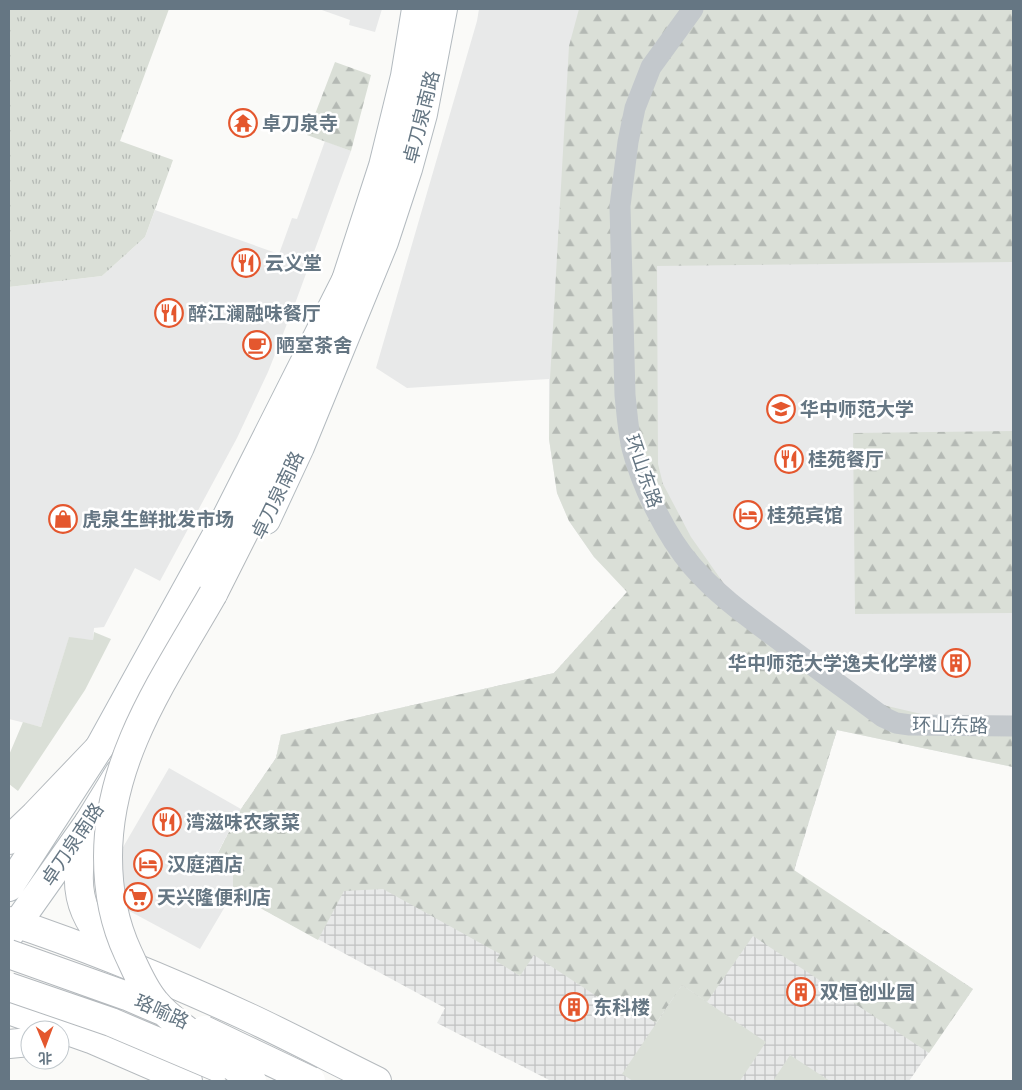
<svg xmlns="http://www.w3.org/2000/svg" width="1022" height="1090" font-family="Signika,'Noto Sans SC',sans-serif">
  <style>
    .built { fill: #e8e9e9 }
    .industrial { fill: url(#industrial-grid) }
    .grass { fill: #dadfd7 }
    .forest { fill: url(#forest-firs) }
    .park { fill: url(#park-tufts) }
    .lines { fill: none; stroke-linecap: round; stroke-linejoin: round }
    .secondary-casing { stroke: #b3babf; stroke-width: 30 }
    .primary-casing { stroke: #b5babe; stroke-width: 30 }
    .trunk-casing { stroke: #b4b9bd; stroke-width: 30 }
    .minor { stroke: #c3c8cc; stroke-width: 21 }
    .secondary { stroke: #fff; stroke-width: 28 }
    .primary { stroke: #fff; stroke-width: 28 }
    .trunk { stroke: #fff; stroke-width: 28 }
    .trunk-bridge-casing { stroke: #b4b9bd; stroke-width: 30; stroke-linecap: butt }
    .trunk-bridge { stroke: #fff; stroke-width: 28 }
    .labels { text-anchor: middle; stroke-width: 5; stroke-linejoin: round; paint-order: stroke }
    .street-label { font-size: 19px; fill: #657683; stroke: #fff }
    .poi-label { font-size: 19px; font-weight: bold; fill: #657683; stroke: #fff; text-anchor: start }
  </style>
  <defs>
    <pattern id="industrial-grid" width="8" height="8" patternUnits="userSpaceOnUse" patternTransform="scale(1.25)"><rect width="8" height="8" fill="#e8e9e9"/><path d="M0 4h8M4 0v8" fill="none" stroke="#c0c1c2"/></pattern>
    <pattern id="forest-firs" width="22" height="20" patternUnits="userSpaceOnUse" patternTransform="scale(1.25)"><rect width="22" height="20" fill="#dadfd7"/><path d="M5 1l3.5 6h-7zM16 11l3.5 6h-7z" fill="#b4b9b4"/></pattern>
    <pattern id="park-tufts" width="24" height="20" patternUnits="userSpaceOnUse" patternTransform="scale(1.25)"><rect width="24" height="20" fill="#dadfd7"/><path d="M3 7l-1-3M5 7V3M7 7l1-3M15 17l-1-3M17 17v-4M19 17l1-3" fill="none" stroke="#b4b9b4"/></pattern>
  </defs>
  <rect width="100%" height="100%" fill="#fafaf8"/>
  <path class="built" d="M319 9H382L375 32 349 25 350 20Z
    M479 9H1013V767L837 730 594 557 569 521 557 493 549 439V379L407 388 376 368 477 21Z
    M325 141 351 151 296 301 268 372 237 438 160 581 135 568 104 627 94 628 93 640 69 638 41 727 9 719V287L102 276 145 237 155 210 279 254 292 218 297 219Z
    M169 768 241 809 217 854 233 864V893L200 949 120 906 115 861Z"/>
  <path class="industrial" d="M627 592 837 730 794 871 973 989 909 1081H551L437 1023 445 1008 233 893V864L217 855 241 809 276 758 281 735 554 673Z"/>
  <path class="grass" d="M94 632 111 639 85 690 18 791 9 784V755L23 722 41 727 69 637 93 640Z
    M682 985 766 1042 740 1081H633L622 1074Z
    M790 1055 830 1081H773Z"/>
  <path class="forest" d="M579 9H1013V262L657 266 658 464 663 484 691 537 758 632 791 663 816 679 887 706 930 716 1013 731V767L837 730 794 870 973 989 929 1053 753 936 707 1002 682 985 656 1023 625 1002 619 1011 534 955 520 976 496 961 500 954 383 889 344 891 318 940 233 893V864L217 855 241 809 276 758 281 735 554 673 627 592 594 557 569 521 557 493 549 439 550 379 569 46Z
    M335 62 371 75 351 151 307 135Z
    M1013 431V613L855 614 853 433Z"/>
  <path class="park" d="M9 9H169L120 141 173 160 145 237 102 276 9 287Z"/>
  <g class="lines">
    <defs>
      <path id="secondary" d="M266 520 300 447 384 242 408 169 423 114 443 9
        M9 887 99 748 227 516 346 280 383 166 405 76 416 9
        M9 935 89 822 119 773"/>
      <path id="primary" d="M89 822C71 884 74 913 121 959
        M9 840 35 815 99 748
        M9 921C90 948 170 981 248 1017 291 1037 334 1060 377 1081
        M9 1010 91 1039 188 1081
        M9 1044 30 1042"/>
      <path id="trunk" d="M213 594 268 485 302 409 334 328 346 280"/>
    </defs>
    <use href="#secondary" class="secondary-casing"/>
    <use href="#primary" class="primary-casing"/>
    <use href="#trunk" class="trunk-casing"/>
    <path class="minor" d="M693 9 651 67 635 108 628 142 620 206 625 395C627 413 628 431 632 448 642 487 666 536 692 566 717 595 748 617 779 640 813 666 848 691 883 717L896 723 910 725 1013 726"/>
    <use href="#secondary" class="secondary"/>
    <use href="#primary" class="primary"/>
    <use href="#trunk" class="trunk"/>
    <defs>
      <path id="trunk-bridge" d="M213 594C165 678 108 757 108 857 108 891 114 923 128 953 136 970 143 988 155 1002 166 1016 182 1026 195 1037 214 1052 233 1066 252 1081
        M9 954 127 996 162 1011
        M9 987 111 1022 217 1067
        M204 1030 311 1081"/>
    </defs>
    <use href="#trunk-bridge" class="trunk-bridge-casing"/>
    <use href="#trunk-bridge" class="trunk-bridge"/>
  </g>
  <defs>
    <symbol id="temple-ring" viewBox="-11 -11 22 22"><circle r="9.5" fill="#fff" stroke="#e4572e" stroke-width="1.5"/><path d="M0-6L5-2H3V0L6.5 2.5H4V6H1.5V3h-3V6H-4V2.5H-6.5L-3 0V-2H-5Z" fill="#e4572e"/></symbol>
    <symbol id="restaurant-ring" viewBox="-11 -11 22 22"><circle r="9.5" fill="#fff" stroke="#e4572e" stroke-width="1.5"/><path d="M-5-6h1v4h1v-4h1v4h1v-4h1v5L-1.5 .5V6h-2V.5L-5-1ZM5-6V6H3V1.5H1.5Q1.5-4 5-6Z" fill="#e4572e"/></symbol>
    <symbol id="cafe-ring" viewBox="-11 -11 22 22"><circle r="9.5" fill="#fff" stroke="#e4572e" stroke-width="1.5"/><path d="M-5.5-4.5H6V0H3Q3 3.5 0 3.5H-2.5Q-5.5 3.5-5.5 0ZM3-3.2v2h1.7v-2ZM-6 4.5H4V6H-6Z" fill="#e4572e"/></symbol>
    <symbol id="university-ring" viewBox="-11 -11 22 22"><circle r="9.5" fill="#fff" stroke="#e4572e" stroke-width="1.5"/><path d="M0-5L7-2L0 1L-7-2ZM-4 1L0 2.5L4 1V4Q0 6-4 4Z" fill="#e4572e"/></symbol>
    <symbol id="hotel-ring" viewBox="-11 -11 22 22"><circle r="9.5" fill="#fff" stroke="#e4572e" stroke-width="1.5"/><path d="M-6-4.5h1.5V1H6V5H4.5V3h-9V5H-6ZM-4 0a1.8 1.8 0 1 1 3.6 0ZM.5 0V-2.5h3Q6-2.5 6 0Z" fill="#e4572e"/></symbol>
    <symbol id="shop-ring" viewBox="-11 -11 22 22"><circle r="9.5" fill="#fff" stroke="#e4572e" stroke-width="1.5"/><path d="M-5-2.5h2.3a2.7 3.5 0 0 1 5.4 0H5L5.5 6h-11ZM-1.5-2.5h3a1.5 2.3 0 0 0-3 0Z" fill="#e4572e"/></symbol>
    <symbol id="building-ring" viewBox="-11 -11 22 22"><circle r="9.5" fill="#fff" stroke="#e4572e" stroke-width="1.5"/><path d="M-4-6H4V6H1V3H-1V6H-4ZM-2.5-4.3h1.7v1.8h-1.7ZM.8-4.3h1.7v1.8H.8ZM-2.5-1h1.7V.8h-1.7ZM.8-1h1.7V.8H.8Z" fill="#e4572e"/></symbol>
    <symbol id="supermarket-ring" viewBox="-11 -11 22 22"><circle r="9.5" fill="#fff" stroke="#e4572e" stroke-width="1.5"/><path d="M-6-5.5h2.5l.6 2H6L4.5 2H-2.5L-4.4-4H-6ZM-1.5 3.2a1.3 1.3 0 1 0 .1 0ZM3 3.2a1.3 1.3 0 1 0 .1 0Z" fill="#e4572e"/></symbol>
  </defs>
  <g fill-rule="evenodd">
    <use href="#temple-ring" x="227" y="107" width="32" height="32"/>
    <use href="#restaurant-ring" x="230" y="247" width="32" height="32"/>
    <use href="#restaurant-ring" x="153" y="297" width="32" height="32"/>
    <use href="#cafe-ring" x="241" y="329" width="32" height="32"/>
    <use href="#university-ring" x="765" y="393" width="32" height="32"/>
    <use href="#restaurant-ring" x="773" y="443" width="32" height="32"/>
    <use href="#hotel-ring" x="732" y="499" width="32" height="32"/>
    <use href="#shop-ring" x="47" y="503" width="32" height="32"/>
    <use href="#building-ring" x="940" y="647" width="32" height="32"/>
    <use href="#restaurant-ring" x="151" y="806" width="32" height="32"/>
    <use href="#hotel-ring" x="132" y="848" width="32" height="32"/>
    <use href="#supermarket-ring" x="122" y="881" width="32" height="32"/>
    <use href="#building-ring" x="785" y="976" width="32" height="32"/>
    <use href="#building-ring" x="558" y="991" width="32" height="32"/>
  </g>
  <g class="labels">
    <g class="street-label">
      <text transform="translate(421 117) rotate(-76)" y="7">卓刀泉南路</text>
      <text transform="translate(644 471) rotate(71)" y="7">环山东路</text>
      <text transform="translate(277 495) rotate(-64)" y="7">卓刀泉南路</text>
      <text transform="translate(950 725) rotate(1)" y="7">环山东路</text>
      <text transform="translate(72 844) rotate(-56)" y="7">卓刀泉南路</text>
      <text transform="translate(162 1011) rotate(24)" y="7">珞喻路</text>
    </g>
    <g class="poi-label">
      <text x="262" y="130">卓刀泉寺</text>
      <text x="265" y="270">云义堂</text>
      <text x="188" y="320">醉江澜融味餐厅</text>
      <text x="276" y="352">陋室茶舍</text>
      <text x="800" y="416">华中师范大学</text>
      <text x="808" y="466">桂苑餐厅</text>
      <text x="767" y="522">桂苑宾馆</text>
      <text x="82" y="526">虎泉生鲜批发市场</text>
      <text x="937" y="670" text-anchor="end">华中师范大学逸夫化学楼</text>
      <text x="186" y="829">湾滋味农家菜</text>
      <text x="167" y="871">汉庭酒店</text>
      <text x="157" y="904">天兴隆便利店</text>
      <text x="820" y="999">双恒创业园</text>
      <text x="593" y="1014">东科楼</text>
    </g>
  </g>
  <rect width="1022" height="1090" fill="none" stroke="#657683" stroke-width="20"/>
  <g transform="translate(45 1045) rotate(179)"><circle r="24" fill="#ffffff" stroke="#c1c8cd"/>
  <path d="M0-4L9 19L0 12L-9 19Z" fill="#e4572e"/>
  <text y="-8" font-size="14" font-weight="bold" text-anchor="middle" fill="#657683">北</text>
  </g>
</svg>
